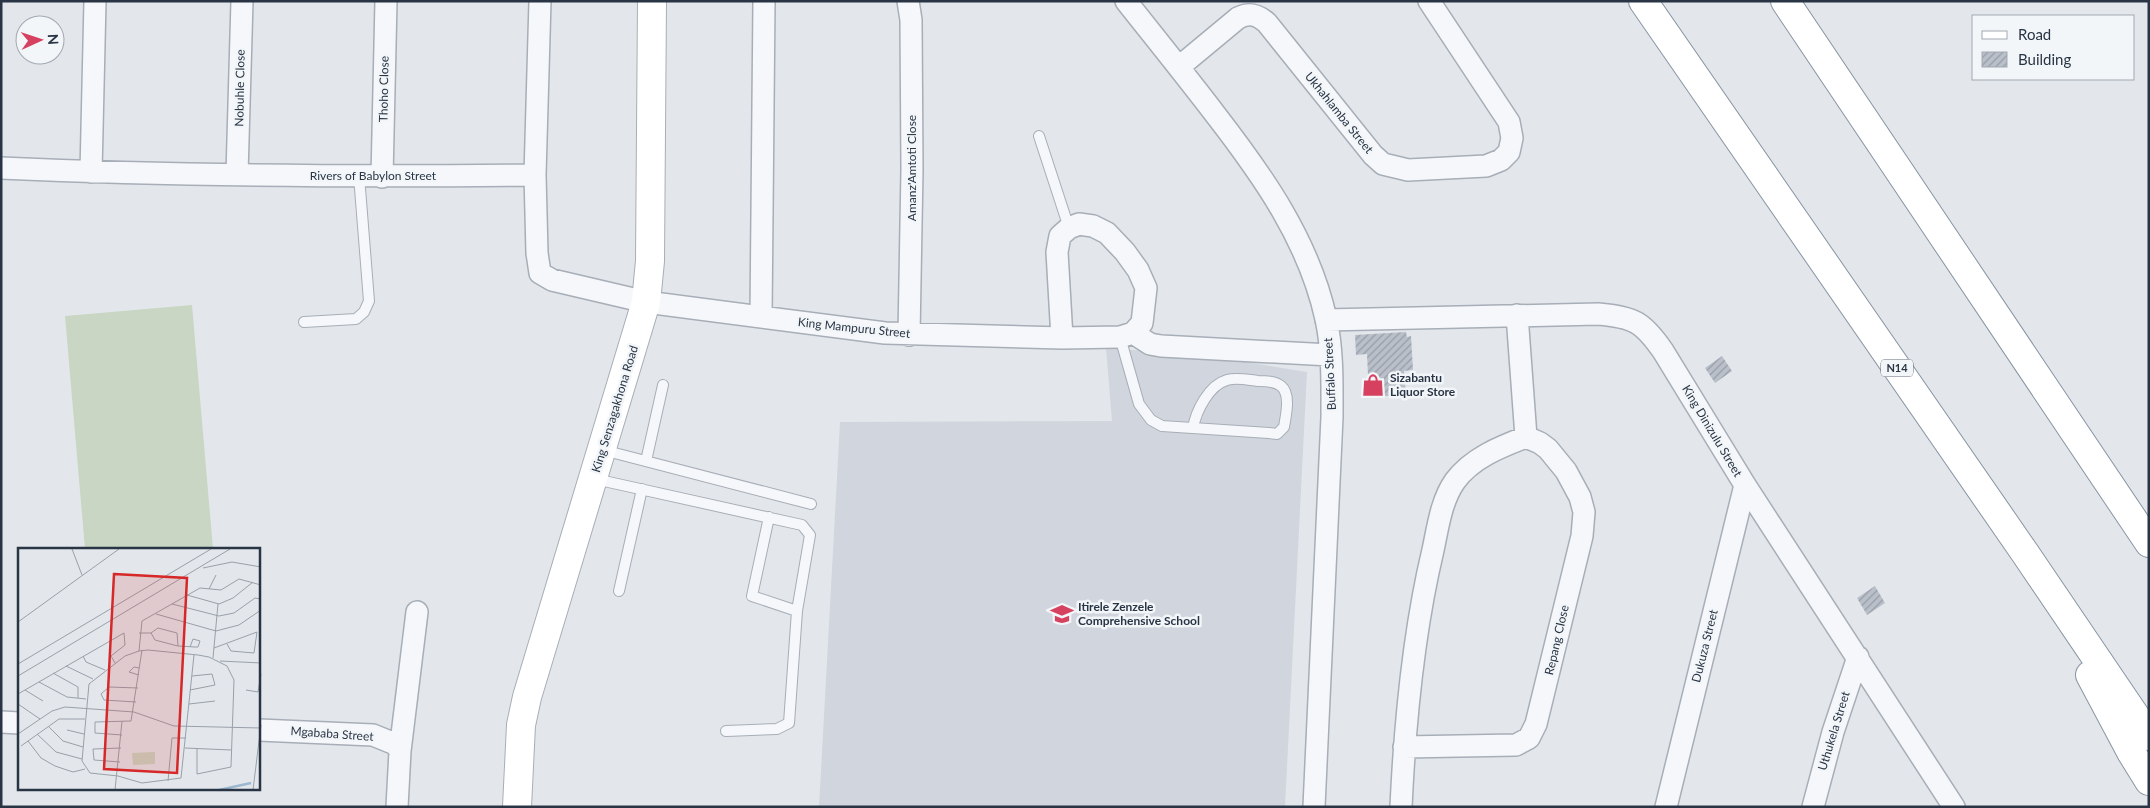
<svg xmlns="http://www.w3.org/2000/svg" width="2150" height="808" font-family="Lato,sans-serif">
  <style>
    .built { fill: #d1d6de }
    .pitch { fill: #c9d6c3 }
    .building { fill: url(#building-hatch) }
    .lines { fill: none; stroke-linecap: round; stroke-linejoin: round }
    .lane-casing { stroke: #a7aeb7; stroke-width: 12 }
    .street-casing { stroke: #a7aeb7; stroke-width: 24 }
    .secondary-casing { stroke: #a7aeb7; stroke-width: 30 }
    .highway-casing { stroke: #8995a4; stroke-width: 30 }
    .lane { stroke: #f6f7fa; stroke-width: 10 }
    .street { stroke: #f6f7fa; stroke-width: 21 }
    .secondary { stroke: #fff; stroke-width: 28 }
    .highway { stroke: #fff; stroke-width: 28 }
    .labels { text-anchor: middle; stroke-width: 5; stroke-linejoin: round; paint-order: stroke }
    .shield { fill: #f3f6f9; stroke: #666f7b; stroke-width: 1 }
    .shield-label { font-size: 11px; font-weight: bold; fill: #293545 }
    .street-label { font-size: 12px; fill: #293545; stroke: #f3f6f9 }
    .poi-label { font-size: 12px; font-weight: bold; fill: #293545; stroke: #f3f6f9; text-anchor: start }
    .inset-river { fill: none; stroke: #9cb7ce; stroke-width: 2.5 }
    .inset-road { fill: none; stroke: #99a0a9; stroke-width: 1 }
    .view { fill: #d62828; fill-opacity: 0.15; stroke: #d62828; stroke-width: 2.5 }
    .inset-edge { fill: none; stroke: #293545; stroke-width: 2.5 }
  </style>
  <defs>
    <pattern id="building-hatch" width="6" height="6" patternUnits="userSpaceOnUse" patternTransform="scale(1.25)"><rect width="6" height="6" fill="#bac0ca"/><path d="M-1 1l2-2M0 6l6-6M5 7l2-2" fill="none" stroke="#979da6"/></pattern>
  </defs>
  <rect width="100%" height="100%" fill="#e3e7ec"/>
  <path class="built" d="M1106 348 1204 355 1307 372 1285 807H819L840 422 1112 421Z"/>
  <path class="pitch" d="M192 305 213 549H85L65 316Z"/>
  <path class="building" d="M1406 332 1407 337 1411 336 1413 370 1404 371 1406 395 1369 397 1367 354 1356 355 1355 335Z
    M1722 356 1732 371 1715 383 1705 368Z
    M1875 586 1885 603 1867 615 1857 598Z"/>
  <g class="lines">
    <defs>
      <path id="lane" d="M1039 136 1069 228
        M304 322 356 319 364 312 369 301 359 176
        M1120 337 1139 404 1151 420 1162 426 1269 433 1277 434 1284 427C1286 415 1291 394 1281 386 1275 381 1265 381 1258 381 1248 380 1237 377 1227 380 1209 385 1196 411 1193 428
        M603 450 811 504
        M646 461 663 385
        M595 479 802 525 810 535 797 611 789 723 777 729 726 731
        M769 517 752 596 797 611
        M619 591 642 489"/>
      <path id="street" d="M540 1 535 175 537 253 540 273 552 280 646 302 885 333 1062 338 1120 337 1133 333 1142 323 1146 288 1138 270 1125 252 1107 233 1093 226 1079 224 1069 228 1060 236 1057 252 1062 338
        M908 1 911 20 912 170 909 335
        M1126 1C1156 39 1186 76 1215 114 1263 176 1309 241 1326 319 1333 351 1332 385 1332 417L1314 807
        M1179 67 1238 18C1250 12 1258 15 1267 23L1373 155 1383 164 1408 170 1486 166 1501 160 1509 152 1512 138 1509 122 1429 1
        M1 168C179 176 357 177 535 175
        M91 172 95 1
        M237 174 242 1
        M382 177 386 1
        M761 317 764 1
        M1326 320 1598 314C1634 317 1643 322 1663 351L1745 485 1954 807
        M1133 333 1150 344 1161 346 1330 355
        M1 722 19 723
        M259 730 373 735 395 744 400 751 397 807
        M1404 747 1516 745 1529 738 1536 724 1582 536 1584 512 1580 497 1566 471 1548 449 1540 443 1526 437 1517 315
        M400 751 417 612
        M1401 807C1405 720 1413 634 1433 550 1438 527 1441 501 1455 481 1472 458 1500 447 1526 437
        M1666 807 1745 485
        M1813 807 1833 732 1858 657"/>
      <path id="secondary" d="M517 807 521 725 527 697 646 302 650 261 652 1"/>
      <path id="highway" d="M1643 1 2025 553 2149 736
        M1785 1 2149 543
        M2090 675 2131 752 2149 781"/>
    </defs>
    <use href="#lane" class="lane-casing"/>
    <use href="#street" class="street-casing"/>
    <use href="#secondary" class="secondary-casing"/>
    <use href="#highway" class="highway-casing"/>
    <use href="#lane" class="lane"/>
    <use href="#street" class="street"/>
    <use href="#secondary" class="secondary"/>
    <use href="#highway" class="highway"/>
  </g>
  <defs>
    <symbol id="shop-bare" viewBox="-9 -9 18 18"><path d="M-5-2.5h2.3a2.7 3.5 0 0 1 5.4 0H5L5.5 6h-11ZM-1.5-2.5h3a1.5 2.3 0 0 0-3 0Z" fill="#d74160" stroke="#f3f6f9" stroke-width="2.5" paint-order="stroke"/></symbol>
    <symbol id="school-bare" viewBox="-9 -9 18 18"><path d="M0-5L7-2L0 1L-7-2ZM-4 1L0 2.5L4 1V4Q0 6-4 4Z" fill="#d74160" stroke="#f3f6f9" stroke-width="2.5" paint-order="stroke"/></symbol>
  </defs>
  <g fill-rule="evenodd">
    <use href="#shop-bare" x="1357" y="369" width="32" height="32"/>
    <use href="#school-bare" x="1046" y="598" width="32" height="32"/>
  </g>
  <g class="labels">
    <rect class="shield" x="1881" y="359.5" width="32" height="17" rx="4"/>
    <g class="shield-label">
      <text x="1897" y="372">N14</text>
    </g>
    <g class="street-label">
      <text transform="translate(240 88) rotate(-89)" y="4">Nobuhle Close</text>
      <text transform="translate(384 89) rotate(-89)" y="4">Thoho Close</text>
      <text transform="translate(1339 113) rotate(51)" y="4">Ukhahlamba Street</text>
      <text transform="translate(912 168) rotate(-90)" y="4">Amanz'Amtoti Close</text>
      <text x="373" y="180">Rivers of Babylon Street</text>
      <text transform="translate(854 328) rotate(6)" y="4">King Mampuru Street</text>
      <text transform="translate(1330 374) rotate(-93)" y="4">Buffalo Street</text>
      <text transform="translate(615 409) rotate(-73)" y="4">King Senzagakhona Road</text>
      <text transform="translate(1712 431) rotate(59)" y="4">King Dinizulu Street</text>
      <text transform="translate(1557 640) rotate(-77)" y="4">Repang Close</text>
      <text transform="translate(1705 646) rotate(-76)" y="4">Dukuza Street</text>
      <text transform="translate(1834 731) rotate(-73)" y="4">Uthukela Street</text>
      <text transform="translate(332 734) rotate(4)" y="4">Mgababa Street</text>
    </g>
    <g class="poi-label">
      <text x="1390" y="382">Sizabantu<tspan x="1390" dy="14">Liquor Store</tspan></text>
      <text x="1078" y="611">Itirele Zenzele<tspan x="1078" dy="14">Comprehensive School</tspan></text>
    </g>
  </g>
  <g transform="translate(18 548)">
    <rect width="242" height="242" fill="#e3e7ec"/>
    <path d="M137 204V216L115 217 114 205Z" fill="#c9d6c3"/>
    <path class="inset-river" d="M201 242 233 235"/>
    <path class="inset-road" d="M54 1 64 27M185 20 214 14 243 19M191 41 198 27M169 47 201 56 215 50 235 34M154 56 201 68 216 65 237 50 243 51M138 66 198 83 221 77 243 62M0 74 101 1M121 85H133L140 80 159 85 160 98M133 85 137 92 156 97 160 98 177 99H180L182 93 175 91 172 99M196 100 239 84 236 105 213 103 209 96M121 103 124 73 182 40 203 42 221 31 243 37M176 107 163 230 124 235 100 228 72 225 64 213 71 136 107 108 121 103 130 102 180 107 191 109 209 118 216 132 213 219 179 226V200M65 108 68 114 87 122M195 110 200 56M202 113 243 115M0 116 193 1M48 118 75 131M121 120 116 119 111 124 121 127M35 125 60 139V150M0 128 212 1M21 134 49 149 68 151M7 142 25 153M172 142 197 137 194 126 174 128M228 142 240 144 243 126M0 146 106 85 107 97 93 108 97 115M118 154 86 152 83 146 91 139 120 140M0 156 22 171M171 156 197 153M30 178 45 193 65 199M49 182 66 186M0 186 34 163 47 159 116 164 156 178 243 180M19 186 38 204 64 211M104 187 77 185V174L113 173 124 102M10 193 23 210 37 218 55 224 67 221M3 198 41 171H67M167 200 213 202M102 214 76 212 75 201 103 200M150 233 154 190H168M97 242 104 173M235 242 243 177"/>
    <path class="view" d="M96 26 169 30 159 225 86 221Z"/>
    <rect width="242" height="242" class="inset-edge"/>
  </g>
  <rect width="2150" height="808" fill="none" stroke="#293545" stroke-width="5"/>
  <rect x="1972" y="15" width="162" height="65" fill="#f3f6f9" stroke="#a2a9b1"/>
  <rect x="1982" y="31" width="25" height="8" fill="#ffffff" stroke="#a2a9b1"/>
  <text x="2018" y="40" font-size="15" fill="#293545">Road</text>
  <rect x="1982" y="52" width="25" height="15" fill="url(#building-hatch)" stroke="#a2a9b1"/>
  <text x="2018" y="65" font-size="15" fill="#293545">Building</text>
  <g transform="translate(40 40) rotate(87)"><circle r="24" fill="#f3f6f9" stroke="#a2a9b1"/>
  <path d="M0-4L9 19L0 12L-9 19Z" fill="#d74160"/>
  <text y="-8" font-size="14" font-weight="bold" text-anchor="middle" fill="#293545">N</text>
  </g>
</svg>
